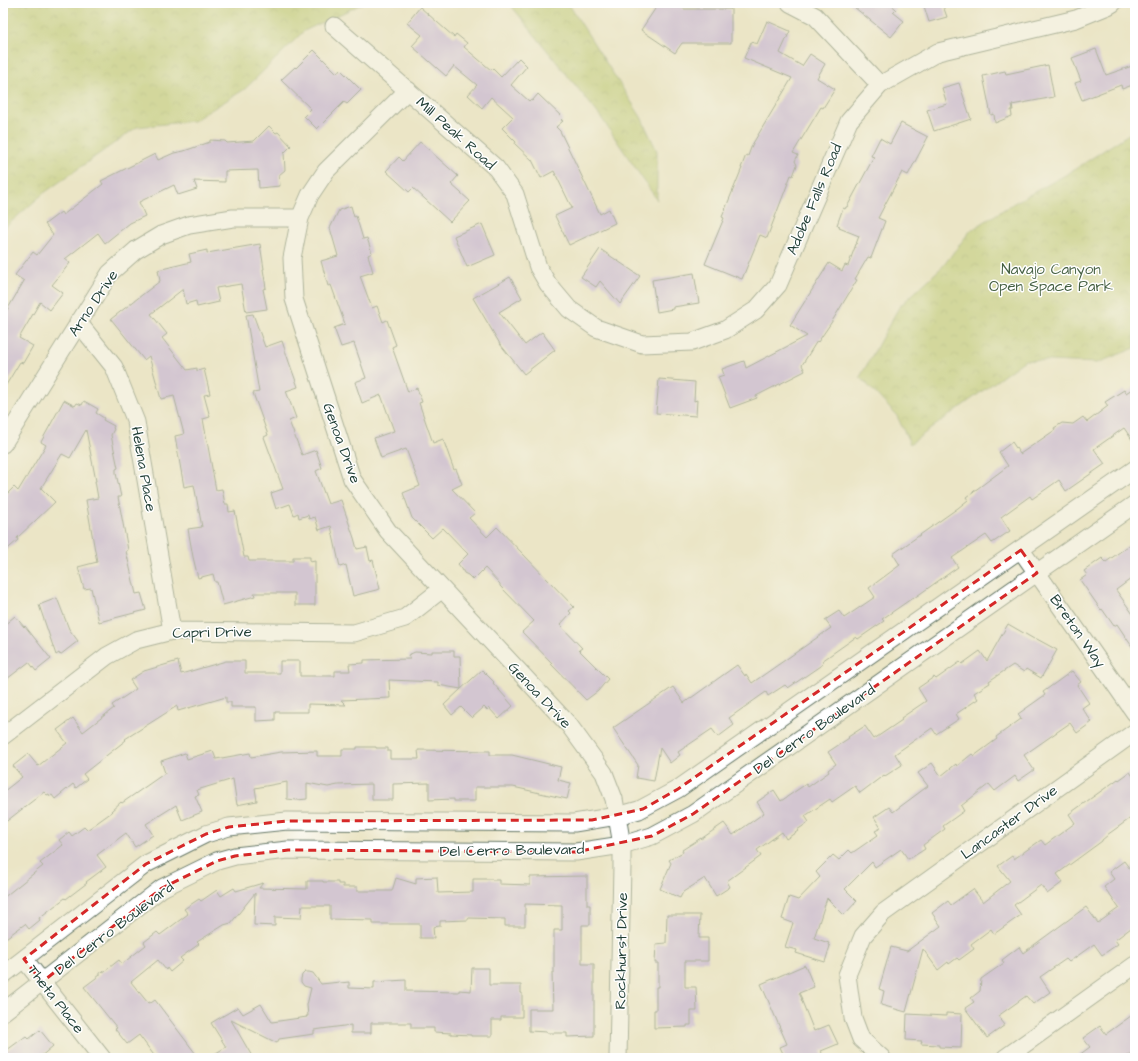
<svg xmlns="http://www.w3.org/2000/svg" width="1138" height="1061" font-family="'Architects Daughter',sans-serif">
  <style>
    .park { fill: url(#park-crowns); stroke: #6a824e }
    .building { fill: #b7a1de }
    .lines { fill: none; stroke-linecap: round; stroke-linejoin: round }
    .minor-casing { stroke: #667867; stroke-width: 19 }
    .minor { stroke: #fff; stroke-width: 17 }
    .marked { fill: none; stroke: #d62828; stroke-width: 3; stroke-dasharray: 8 5; stroke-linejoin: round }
    .labels { text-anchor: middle; stroke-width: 3; stroke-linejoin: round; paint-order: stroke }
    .street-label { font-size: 15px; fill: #1f3d34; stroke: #fff }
    .park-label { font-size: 15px; fill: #445f41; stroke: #fff }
  </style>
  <defs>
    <pattern id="park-crowns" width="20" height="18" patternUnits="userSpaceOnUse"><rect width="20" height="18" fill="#b5c669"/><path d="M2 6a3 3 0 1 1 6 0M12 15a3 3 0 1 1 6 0" fill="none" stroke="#93a257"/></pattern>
  </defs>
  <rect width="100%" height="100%" fill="#fff"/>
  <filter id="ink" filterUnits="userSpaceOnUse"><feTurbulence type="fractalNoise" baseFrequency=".025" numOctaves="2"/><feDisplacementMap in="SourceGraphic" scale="8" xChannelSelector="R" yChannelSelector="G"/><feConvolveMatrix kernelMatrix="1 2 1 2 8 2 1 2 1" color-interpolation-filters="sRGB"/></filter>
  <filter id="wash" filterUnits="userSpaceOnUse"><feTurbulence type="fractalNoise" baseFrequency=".012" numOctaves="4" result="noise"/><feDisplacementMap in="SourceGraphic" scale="16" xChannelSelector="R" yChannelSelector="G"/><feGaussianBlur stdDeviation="0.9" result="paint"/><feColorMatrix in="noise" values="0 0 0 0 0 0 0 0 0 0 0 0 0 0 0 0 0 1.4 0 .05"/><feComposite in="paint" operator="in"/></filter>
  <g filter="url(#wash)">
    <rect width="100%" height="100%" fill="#ebe5c6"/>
    <path class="park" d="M3 3H364L304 31 245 89 193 121 137 127 44 193 3 229Z
      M509 3H568L641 117 657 151V200L600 116Z
      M1135 130V348L1097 363 1025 360 910 444 897 416 860 377 899 307 943 266 970 231 1014 203 1069 173Z"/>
    <g id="blocks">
      <path class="building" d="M659 3H676L684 9H731V43H682L675 53 641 30Z
        M849 3H889L896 9 893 12 904 21 891 37Z
        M923 3H942L947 17 929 22Z
        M420 7 454 37 456 34 467 43 464 47 491 70 492 68 501 77 519 58 527 66 511 85 529 101 530 100 532 101 538 94 563 118 561 120 563 121 556 127 560 131 600 214 609 209 615 223 569 245 555 216 572 208 554 171 541 178 532 160 515 144 516 142 502 128 513 117 491 97 482 108 468 95 477 85 454 66 446 76 412 46 422 35 407 23Z
        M767 21 790 31 780 53 802 66 810 54 825 64 817 78 835 89 823 108 821 107 793 153 798 155 795 161 797 165 793 176 791 175 767 238 760 235 742 279 705 264 724 218 722 217 742 168H741L746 155 748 156 752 145 792 78 744 58 751 42 757 44Z
        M1096 49 1106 75 1135 65V84L1122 89 1121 85 1082 100 1075 83 1081 81 1072 58Z
        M314 50 337 73 340 69 361 90 347 104 344 102 317 129 304 116 311 109 281 80 295 67 296 68Z
        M1048 65 1054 97 1012 105 1013 110H1011L1012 116 995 123 994 114 991 115 983 76 1005 71 1006 74Z
        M959 83 971 119 934 131 927 110 947 104 942 88Z
        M901 123 928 137 908 175 902 172 878 218 885 221 871 258 868 257 855 279 857 280 831 323 818 342 817 341 802 365 805 371 756 396 757 398 730 408 718 377 724 375 722 369 744 361 746 368 807 336 790 325 829 263 842 271 845 265 848 266 859 236 839 228 840 226 837 225 843 208 845 209 846 207H847L874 157 871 156 880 138 890 144Z
        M269 126 276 133 278 132 291 146 284 153 285 170 279 175 280 186 259 188 258 170 225 171V182L194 181 197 189 178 195 174 185 139 202 145 216 130 223 105 243 98 233 65 259 70 263 52 285 63 293 50 310 40 302 19 338 33 346 23 363 20 362 3 390V317L24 281 15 275 33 252 37 255 53 235 45 224 61 212 63 215 103 184 101 181 155 154 158 160 174 153 184 151 210 142V140L225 141 227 143 254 141Z
        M420 142 458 176 451 184 470 201 450 222 413 188 409 192 386 171 399 157 403 161Z
        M351 206 354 217 356 216 363 239 367 238 372 253 368 255 373 272 360 276 372 308 377 306 383 322 387 320 396 345 392 347 408 392 417 388 422 402 419 403 433 443 443 439 454 470 456 469 462 484 452 489 475 513 469 518 487 537 497 527 574 607 569 611 571 613 560 625 582 648 579 650 608 679 598 691 586 700 551 664 552 663 522 632 534 621 500 586V584L485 568 473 580 468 575 464 573 462 569 458 564 468 554 443 528 432 538 412 518 403 493 420 486 406 449 381 458 374 438 394 431 381 395 362 403 355 382 366 378 354 343 341 347 334 328 345 324 331 285 328 286 321 261 338 256 330 228 339 210Z
        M482 224 495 255 467 267 454 236Z
        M260 244 264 269H263L266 288 263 289 267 309 246 312 241 284 216 288 219 302 197 307 196 301 186 304 183 289 151 314 167 334 162 338 187 370 197 368V371L204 369 210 394 204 395 210 417 203 419 216 490 222 489 225 504H228L229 512 235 511 244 557H248L249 561H293V557H310V562L315 561V605H295V593H254L255 596 223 605 217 582H215L213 574 198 578 193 557 188 529 202 527 194 485 184 487 175 436 184 434 174 396 161 399 149 356 144 360 111 319 160 281 158 270 191 262 189 254 207 250V253Z
        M600 249 640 276 620 304 600 281 596 287 581 277Z
        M694 273 699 303 673 307V309L657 312 652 280Z
        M510 277 522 298 499 312 525 345 542 332 555 350 524 374 500 344 473 298Z
        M253 314 265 347 282 341 289 362 298 387 286 391 296 418 289 421 302 455 316 450 322 468 316 471 328 504 341 500 354 538 357 549 367 547 370 561 373 560 380 589 353 596 346 565 340 567 331 526 319 530 315 517 309 519 308 515 299 518 298 513 294 515 290 504 276 509 271 493 283 489 264 437 268 435 253 393 259 392 246 315Z
        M659 379 695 382 694 401 697 400 696 416 656 413Z
        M1135 387V444L1124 428 1094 449 1105 464 1066 491 1059 480 1032 499 1030 496 1001 517 1010 531 992 543 986 535 952 558 958 567 914 598V597L882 619 884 621 858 639 856 637 822 661 823 664 788 688 785 685 768 696 766 692 729 718 734 725 718 737 712 729 678 752 680 755 670 763 660 748 654 781 636 778 638 765 613 728 673 687 684 703 737 665 745 676 746 674 752 683 831 628 825 620 839 611 844 618 875 597 869 588 900 565 893 554 958 508 968 500 966 497 1008 466 999 452 1012 442 1020 454 1055 430 1054 428 1062 423 1073 424 1083 417 1087 422 1108 406 1105 402 1124 390 1126 393Z
        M64 400 75 406 77 403 82 405 84 401 98 409 96 413 104 418 103 420 114 426 113 428 114 429 111 435 118 468 116 469V473L121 497H118L128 550 126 551 136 594 141 593 146 610 99 622 91 588 84 589 78 567 97 562 86 500 98 498 95 481H96L86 430 70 458 62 454 41 488 55 502 17 538 18 540 3 553V498L14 487 18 491 46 445 41 442Z
        M1135 541V576L1116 590 1135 617V651L1117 624 1114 626 1102 609 1101 610 1080 580 1087 575 1084 571 1102 558 1106 562Z
        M57 598 69 629 78 641 60 655 59 653 56 655 39 605Z
        M15 616 24 627 25 626 51 659 36 671 29 662 3 682V626Z
        M1008 624 1034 639 1035 638 1057 650 1041 678 1026 669 1024 672 1013 665 989 681 990 683 974 693 978 699 956 714 959 719 936 734 932 728 895 754 902 765 885 776 884 775 860 793 855 786 832 802 830 799 805 816 809 822 797 830 798 831 786 839 782 832 757 850 761 856 727 881 730 887 716 896 705 878 683 892 680 898 660 889 671 863 669 860 683 852 682 850 701 838V839L724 823 733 835 764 813 757 802 774 790 781 801 806 784 808 787 829 772 828 770 836 764 828 752 849 738 848 737 865 726 874 739 902 720 901 718 926 701 918 688 934 677 936 679 960 662 962 664 980 651 987 661Z
        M432 651H454V656H460L461 689 482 670 494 682 493 683 513 706 499 719 489 708 487 710 484 707 472 718 461 707 452 715 444 705 461 689 438 685V682L389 680 390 698 341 700 346 705 308 704V712H275V720L256 721V707H231V702H226V697L178 711 177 706 125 739 126 740 83 774 87 779 76 788 73 784 55 799 52 795 50 796 49 794 47 795 44 792 3 824V792L22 777 13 766 28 754 38 766 67 743 57 730 73 718 83 732 114 708 112 705 136 689 130 680 144 671 178 661 181 674 226 661H245V673H280V661H300V676H335V671H350L349 664 364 663V660L410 659 408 655 415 652 432 653Z
        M1072 671 1081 682 1077 685 1089 703 1082 708 1092 722 1077 733 1070 723 1024 755 1034 770 1018 781 1015 776 995 791 989 784 961 806 964 811 943 826 945 829 923 845 925 849 914 856 908 859 901 849 875 867 872 862 845 889 857 901 844 915 827 898 814 938 829 943 828 945 830 946 825 962 796 953 797 950 785 947 793 923 782 919 789 897 798 900 820 877 816 872 833 855 839 860 849 850 852 853 878 835 875 831 881 828 874 817 889 807 893 812 928 786 918 773 932 763 941 776 956 764 957 766 972 754 974 756 997 739 996 737 1021 719 1018 714 1045 695 1043 692Z
        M357 747H376V748H388V751H390V759H419L418 750 490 751V755H512L561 767 558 780 571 783 567 799 513 787H475V801H454V799L429 800V783L393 784V800H372V784L338 785 328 787 307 783V799L297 800 287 799V782L255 788 257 801 237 805 233 779 197 790 199 795 195 796 202 812 182 820 176 805 146 824 153 835 135 847 126 833 97 855 106 867 86 882 87 883 66 899 65 898 39 918 40 920 29 929 25 924 3 940V898L43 866 40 863 63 845 59 840 69 832 72 836 84 827 87 830 112 812 111 811 121 802 122 803 165 773 161 761 185 753 187 759 213 751 216 759 250 753 251 757 281 752 317 751V756H342V749H357Z
        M1130 772 1135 779V815L1107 835H1108L1102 840V841L1057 874 1063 882 1047 894 1041 885 1014 905 1021 915 994 934 991 929 971 944 974 949 959 960 957 958 949 964 948 962 938 970 923 949 906 1012 881 1005 884 991 879 989 891 947 907 951 941 926 932 913 948 901 951 905 973 889 983 902 1010 881 998 866 1012 856 1014 859 1041 840 1045 845 1075 823 1069 814 1118 779 1119 780Z
        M1124 861 1130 869 1135 866V925L1115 940 1118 944 1102 955 1094 944 1069 962 1066 959 1040 977 1050 992 1033 1004 1026 996 998 1016 1005 1025 987 1038 965 1008 974 1002 971 998 980 991 981 979 1004 963 1002 960 1019 947 1023 953 1086 907 1098 923 1119 908 1104 887 1114 879 1109 872Z
        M587 876V905H590V925H582V964H594V1036L567 1037V1033H547V1032L529 1031V1009H553L552 973H554V930H562V905L525 904V926H505V919L468 918V920L440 921V926L433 927 434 938H420V924H373V920L330 919V906H302L301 918 275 917V926L254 925 255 893 231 923 224 925 197 942 199 944 180 958 183 961 170 972 167 968 166 970 158 960 131 982 148 1003 150 1002 151 1003 155 1000 199 1058H156L139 1035 127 1044 115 1029 117 1028 84 987 100 975V972L105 971 119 960 122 964 146 945 144 942 157 932 160 935 188 914 184 909 199 899 201 901 217 890 221 896 234 888 236 891 263 883 259 888 307 889V881H323V882H338V884H343V887H357V891H392L396 878 416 884V878L437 877 438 893 473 892V879H492V880H499V884L530 885V877Z
        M667 915H700L699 938H708V961H685V987H696L697 1011H691V1025H687V1027L654 1028V1010H656V987H658V963H655L656 944 666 943Z
        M805 965 814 987 799 993 802 999H801L814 1031 829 1025 838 1044 821 1051 824 1058H785L780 1047 787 1044 761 984Z
        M472 968H489V985H521V993H522V1017H501V1020H492V1036H471V1035L451 1034V1033L434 1032V1028H411V1023H371V1033H351V1025L314 1030V1034L279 1039 277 1043 231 1020 253 1058H208L226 1047 211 1023 238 1007 243 1014 261 1004 272 1022 307 1017 306 1016H308L307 1005 311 988 304 986 301 982V979L302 975 305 972H309L313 973 321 984 340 982V983L349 982V988L374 989V982L406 980V991L459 992V990L471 991Z
        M946 1013 962 1014 961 1048 939 1047V1045L921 1044 922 1041 906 1040 907 1014 946 1016Z
        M1135 1013V1051L1125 1058H1075L1090 1047 1083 1038 1100 1026 1106 1034Z
        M40 1030 53 1046 39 1058H3V1053L26 1036 29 1039Z"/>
    </g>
  </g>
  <g filter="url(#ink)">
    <use href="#blocks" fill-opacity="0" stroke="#667867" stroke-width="1"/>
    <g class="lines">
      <defs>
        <path id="minor" d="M790 3 815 16 880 85
          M334 26 496 168 515 194 538 267 548 284 569 309 596 328 642 344 692 342 725 330 756 310 778 285 849 121 880 85 938 52 1076 19 1108 6 1113 3
          M408 90 326 171 310 195 300 218 292 258 294 299 352 479 388 531 569 725 604 773 614 799 617 816 622 845V866L618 1058
          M78 322 114 367 136 422 172 631
          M3 444 110 273 136 250 161 235 189 225 233 218H300
          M1021 550 1135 713
          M3 736 107 656 136 640 172 631 354 633 405 618 442 589
          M24 959 102 1058
          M3 975 146 864 206 834 229 827 287 821 574 823 617 816 639 810 678 789 1135 469
          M3 1012 162 888 217 861 235 856 288 850 576 852 622 845 652 836 693 814 1135 504
          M882 1058 861 1039 853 1018 847 975 863 936 883 913 1135 732
          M1005 1058 1135 965"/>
      </defs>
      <use href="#minor" class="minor-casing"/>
      <use href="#minor" class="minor"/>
    </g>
  </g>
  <path d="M0 0H1138V1061H0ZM1021 550 1037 573 693 814 652 836 576 852 288 850 235 856 217 861 162 888 42 982 24 959 146 864 206 834 229 827 287 821 592 820 643 809 678 789Z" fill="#ebe5c6" fill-opacity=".55" fill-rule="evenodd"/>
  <path class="marked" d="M1021 550 1037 573 693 814 652 836 576 852 288 850 235 856 217 861 162 888 42 982 24 959 146 864 206 834 229 827 287 821 592 820 643 809 678 789Z"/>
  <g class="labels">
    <g class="street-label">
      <text transform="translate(456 133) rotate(42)" y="5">Mill Peak Road</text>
      <text transform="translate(814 199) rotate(-67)" y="5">Adobe Falls Road</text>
      <text transform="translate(93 303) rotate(-56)" y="5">Arno Drive</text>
      <text transform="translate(342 443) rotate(70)" y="5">Genoa Drive</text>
      <text transform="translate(144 469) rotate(80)" y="5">Helena Place</text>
      <text transform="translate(1078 631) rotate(55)" y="5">Breton Way</text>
      <text transform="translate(212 632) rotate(-1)" y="5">Capri Drive</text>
      <text transform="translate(540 695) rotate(47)" y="5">Genoa Drive</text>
      <text transform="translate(814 729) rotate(-35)" y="5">Del Cerro Boulevard</text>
      <text transform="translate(1009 822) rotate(-36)" y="5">Lancaster Drive</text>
      <text transform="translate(512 850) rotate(-1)" y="5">Del Cerro Boulevard</text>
      <text transform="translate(114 928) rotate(-37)" y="5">Del Cerro Boulevard</text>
      <text transform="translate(621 951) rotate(-89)" y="5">Rockhurst Drive</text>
      <text transform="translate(56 999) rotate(52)" y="5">Theta Place</text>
    </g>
    <g class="park-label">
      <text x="1051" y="274">Navajo Canyon<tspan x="1051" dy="17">Open Space Park</tspan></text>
    </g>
  </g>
  <rect width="1138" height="1061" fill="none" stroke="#fff" stroke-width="16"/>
</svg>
